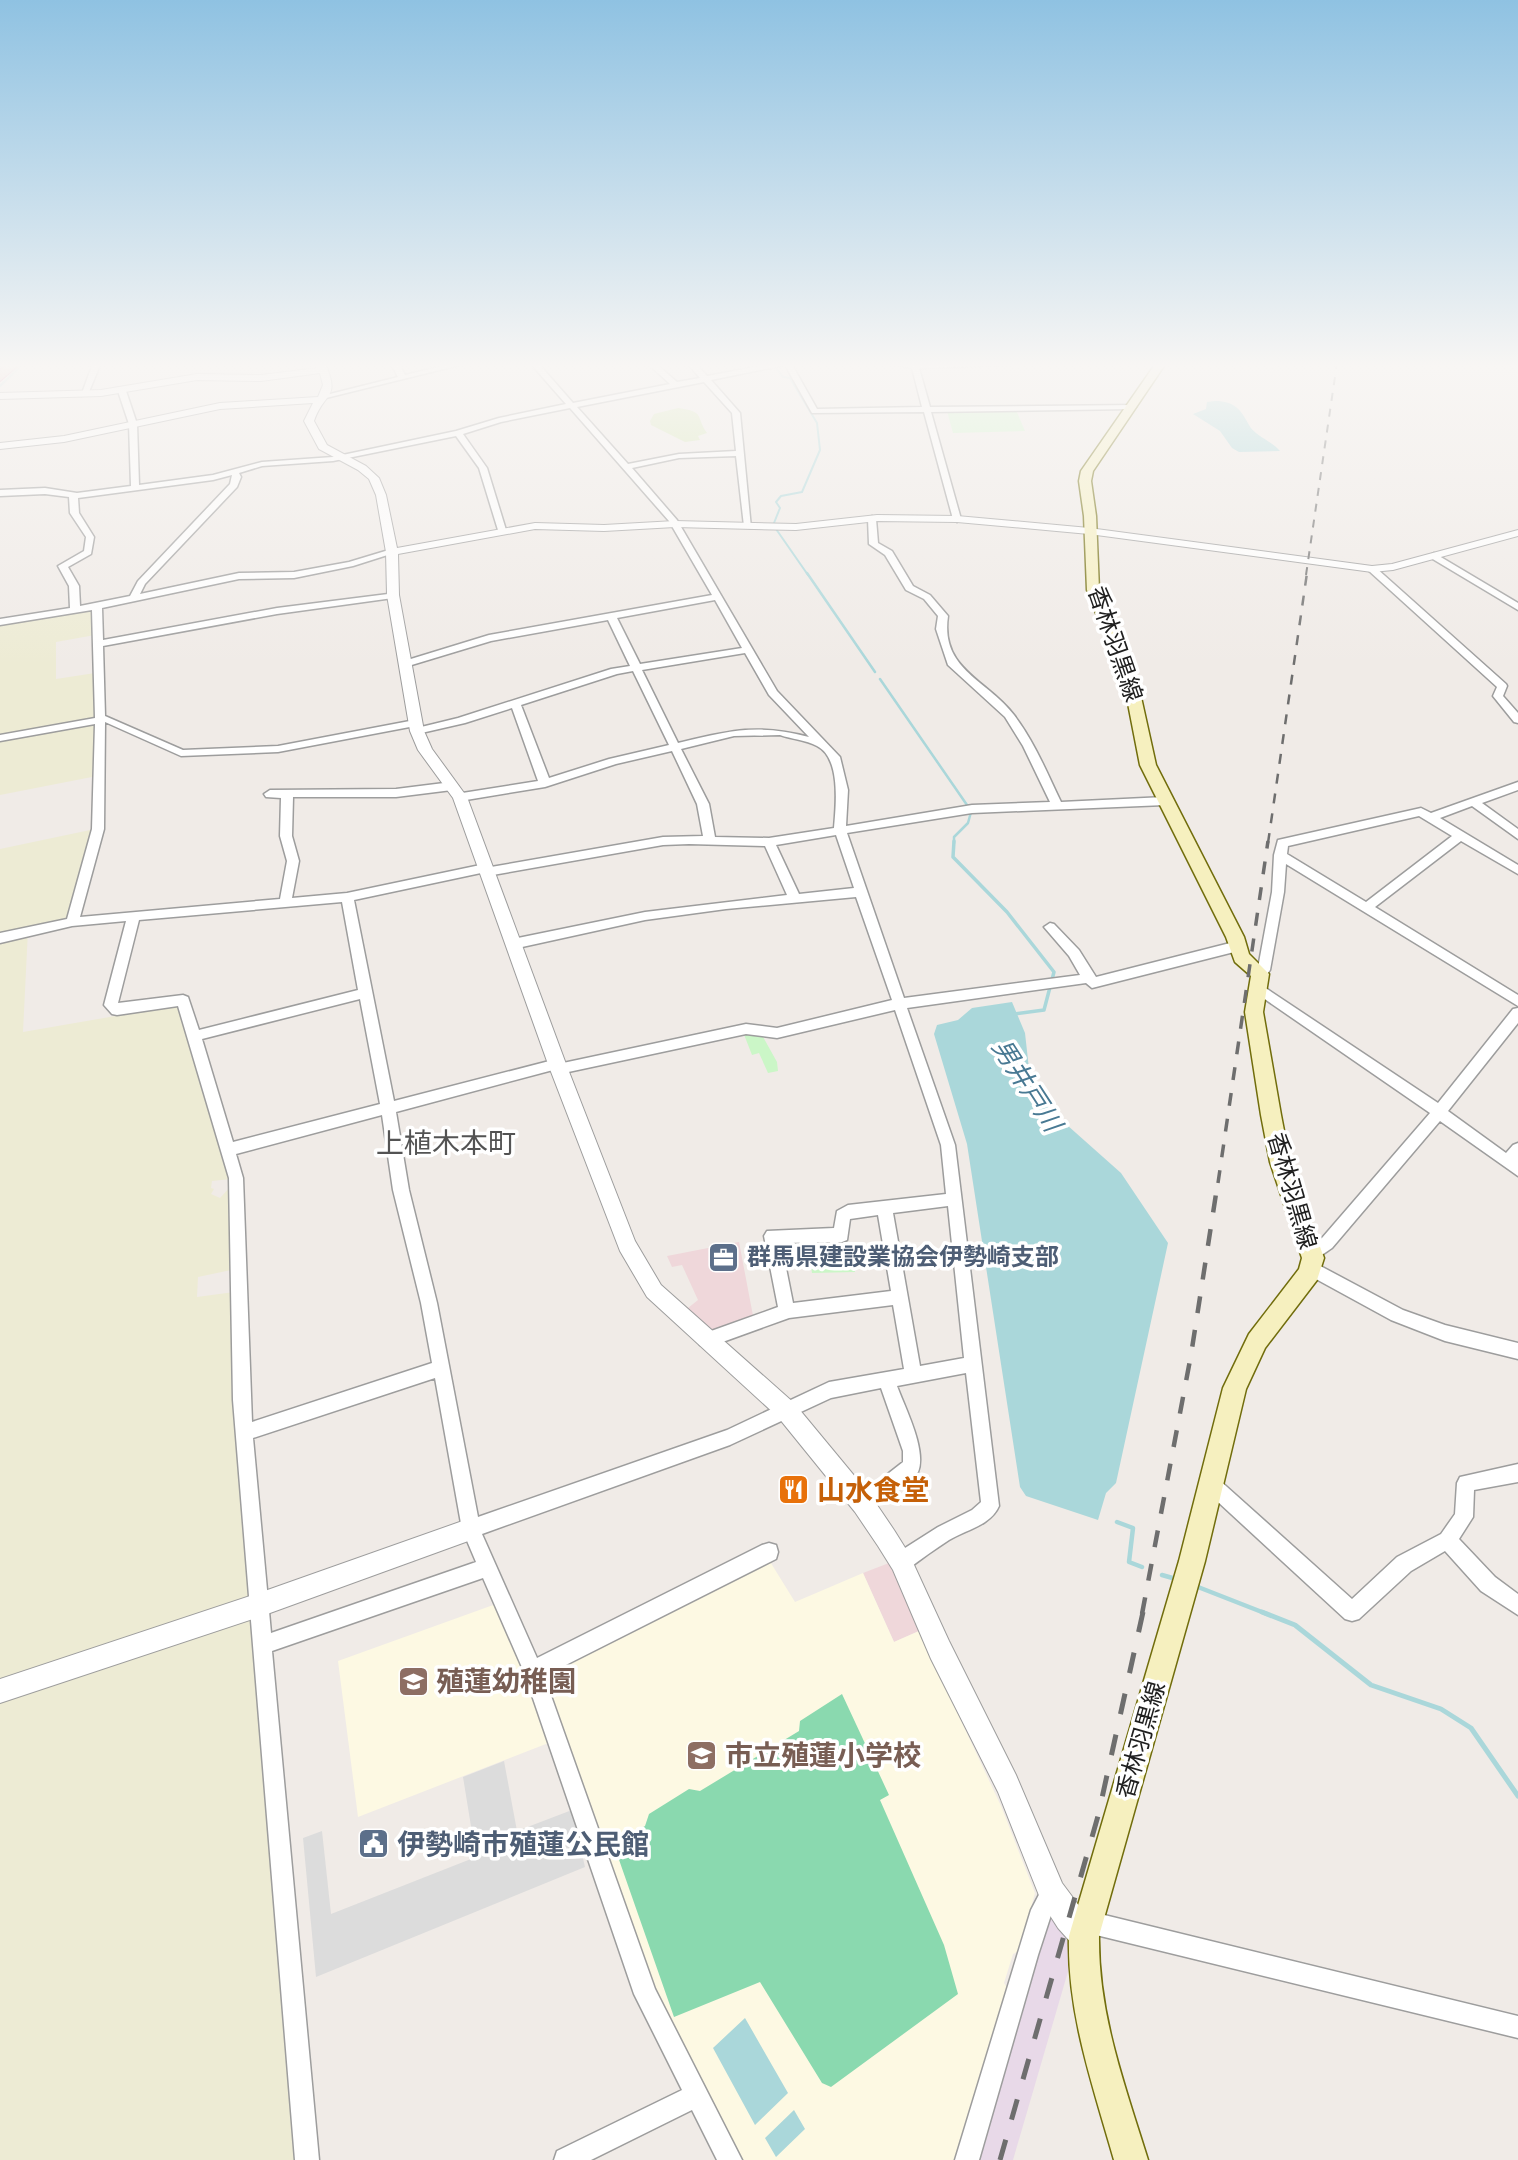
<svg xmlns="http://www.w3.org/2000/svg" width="1518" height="2160" font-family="Arial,'Noto Sans JP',sans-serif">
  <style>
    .commercial { fill: #efd7da }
    .industrial { fill: #e8d9e8 }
    .education { fill: #fdf9e3 }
    .farmland { fill: #edebd4 }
    .grass { fill: #d3e6b0 }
    .park { fill: #cbf6c7 }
    .pitch { fill: #8ad9af }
    .parking { fill: #dcdcdc }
    .water { fill: #aad7da }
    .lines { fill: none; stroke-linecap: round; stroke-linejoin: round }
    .stream-far4 { stroke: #aad7da; stroke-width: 2 }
    .stream-far3 { stroke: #aad7da; stroke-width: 2.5 }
    .stream-far2 { stroke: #aad7da; stroke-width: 3.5 }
    .stream-far1 { stroke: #aad7da; stroke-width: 4.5 }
    .stream { stroke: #aad7da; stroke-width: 5 }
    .minor-casing { stroke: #9d9d9d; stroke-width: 3 }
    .tertiary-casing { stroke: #9d9d9d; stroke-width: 2 }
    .secondary-casing { stroke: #716d0c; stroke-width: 3 }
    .trunk-casing { stroke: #d03280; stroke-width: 2 }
    .minor { fill: #fff; fill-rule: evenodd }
    .tertiary { fill: #fff; fill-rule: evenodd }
    .secondary { fill: #f6f0bf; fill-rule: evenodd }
    .trunk { fill: #ecaeaa; fill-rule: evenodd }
    .rail-far4 { stroke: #6e6e6e; stroke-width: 2; stroke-dasharray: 8 8; stroke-linecap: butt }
    .rail-far3 { stroke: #6e6e6e; stroke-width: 2.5; stroke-dasharray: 10 10; stroke-linecap: butt }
    .rail-far2 { stroke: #6e6e6e; stroke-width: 3.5; stroke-dasharray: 13 13; stroke-linecap: butt }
    .rail-far1 { stroke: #6e6e6e; stroke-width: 4.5; stroke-dasharray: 17 17; stroke-linecap: butt }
    .rail { stroke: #6e6e6e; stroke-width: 5; stroke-dasharray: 21 21; stroke-linecap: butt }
    .labels { text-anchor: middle; stroke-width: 7; stroke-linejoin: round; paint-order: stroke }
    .street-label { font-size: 24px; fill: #202020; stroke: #fff }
    .service-label { font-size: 24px; font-weight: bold; fill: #4e5e75; stroke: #fff; text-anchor: start }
    .water-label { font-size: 26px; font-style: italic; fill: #487993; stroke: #fff }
    .quarter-label { font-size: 28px; fill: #535353; stroke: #fff }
    .near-food-label { font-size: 28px; font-weight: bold; fill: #c56008; stroke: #fff; text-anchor: start }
    .near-education-label { font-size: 28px; font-weight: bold; fill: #785e54; stroke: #fff; text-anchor: start }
    .near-service-label { font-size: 28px; font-weight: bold; fill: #4e5e75; stroke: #fff; text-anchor: start }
  </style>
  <rect width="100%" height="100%" fill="#f0ebe7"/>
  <path class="commercial" d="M739 1242 754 1321 712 1335 682 1307 688 1308 698 1300 682 1265 672 1267 667 1256Z
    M889 1563 919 1631 894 1642 863 1573Z"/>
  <path class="industrial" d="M1051 1917 1074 1951 1013 2160H976L1044 1928Z"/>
  <path class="education" d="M769 1560 795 1602 863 1573 894 1642 919 1631 1001 1806 1035 1893 1019 1951 1013 1954 1004 1983 1008 1989 957 2160H742L653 1992 544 1674Z
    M496 1604 527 1675 551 1742 358 1817 338 1661Z"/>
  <path class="farmland" d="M94 609 95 635 56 642V679L95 673V718L0 736V624Z
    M96 723 97 776 0 795V741Z
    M95 829 68 919 28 930 23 1032 179 1005 231 1179 212 1181 211 1188 214 1189 211 1194 220 1198 231 1186V1270L198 1277 197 1297 234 1292 301 2160H0V849Z"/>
  <path class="grass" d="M678 408C706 412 695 416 707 433L698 436 700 440 685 442 651 425 650 421 654 414Z"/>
  <path class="park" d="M1016 410 1025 431 953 433 947 411Z
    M743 1032 762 1035 777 1062 778 1071 768 1073 759 1053 752 1055Z
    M850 1243 855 1272 812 1273 808 1245Z"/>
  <path class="pitch" d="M842 1694 889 1795 880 1800 944 1945 958 1994 831 2087 822 2083 760 1982 674 2017 617 1854V1843L645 1826 649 1814 689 1789 700 1791 799 1731 800 1721Z"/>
  <path class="parking" d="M504 1761 517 1831 572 1810 585 1867 316 1977 303 1838 322 1831 331 1914 476 1857 463 1777Z"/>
  <path class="water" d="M1215 401C1235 401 1241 410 1249 425 1255 436 1272 441 1280 451L1239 452 1232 448 1220 431 1193 414 1206 409 1207 402Z
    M1012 1002 1025 1033 1029 1069 1058 1117 1121 1173 1168 1243 1116 1483 1106 1493 1098 1520 1026 1496 1020 1487 967 1144 934 1034 937 1025 958 1020 972 1008Z
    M745 2018 788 2093 755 2125 713 2048Z
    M794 2110 805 2129 776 2157 765 2138Z"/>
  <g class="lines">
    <path class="stream-far4" d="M0 386 24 363
      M774 523 780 508 776 502 781 496 802 492 820 450 817 423 790 378 783 377 776 368 779 363
      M776 529 808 575"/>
    <path class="stream-far3" d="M807 573 875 672
      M880 679 967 805
      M954 843V837L968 823 971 812"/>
    <path class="stream-far2" d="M954 841 953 857 1007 912 1054 972 1044 1010 1014 1014"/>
    <path class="stream-far1" d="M1117 1522 1133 1528 1129 1562 1142 1567
      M1162 1575 1176 1579
      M1198 1587 1267 1614"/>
    <path class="stream" d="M1262 1612 1295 1625 1371 1685 1441 1709 1471 1728 1518 1796"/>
    <defs>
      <path id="minor" d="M93 363H101L88 394 81 396Z
        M391 363H399L405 375 455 363H468L326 398 322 396 398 377Z
        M530 363H538L573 403 670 384 647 363H655L677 382 700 378 687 363H695L707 376 776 363H791L817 409 922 407 912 368 883 363H1012L1008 365 919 368 930 407 1135 405 1136 407 1132 409 931 412 961 519 957 522 953 519 924 412 812 413 785 365 711 380 740 413 751 528 744 526 736 456 679 458 632 468 677 520 777 691 840 757 848 790 846 826 972 805 1050 802 1023 746 1005 717 948 665 936 629 938 616 924 599 906 590 885 555 869 544 868 519 872 516 876 519 878 543 892 551 913 586 930 595 948 616C940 670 988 680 1014 715 1034 741 1047 773 1061 802L1165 797 1171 801 1165 805 972 813 847 833 904 998 1080 975 1069 956 1044 927 1050 923 1054 924 1079 950 1096 977 1238 941 1244 946 1238 951 1092 988 1086 983 907 1008 955 1145 999 1506C991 1525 966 1530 949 1540 935 1549 921 1559 908 1569L901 1571 894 1569 892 1562 894 1555 938 1527 972 1510 981 1502 966 1373 897 1386C905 1408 927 1450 918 1472L863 1513 857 1510 854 1504 857 1498 903 1462V1451L881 1388 831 1398 730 1445 482 1534 537 1658 762 1545 769 1543 776 1545 778 1552 776 1559 544 1676 655 1989 742 2160H717L692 2110 591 2160H554L557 2151 682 2090 634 1994 524 1672 483 1578 272 1651 319 2160H295L233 1400 229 1178 178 1006 117 1015 112 1014 104 1005 126 921 72 926 0 943V933L67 919 92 829 95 724 0 741V735L95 718 92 610 0 625V619L70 608 69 586 58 566 84 551 86 537 70 513 69 497 45 494 0 496V490L45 488 77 493 131 486 129 424 118 391 122 389 126 391 137 424 139 485 213 475 262 462 333 457 456 431 499 418 566 404ZM704 382 732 413 736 451 679 454 628 464 577 407ZM570 408 669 521 712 595 489 635 401 662V666L405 667 491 641 608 620 630 666 611 669 458 718 413 729 412 731 417 734 465 723 512 708 538 781 456 794 454 797 460 801 545 787 616 764 672 751 697 804 703 836 663 837 491 867 485 864 347 893 292 898 299 861 292 836 293 797H396L452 790 458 786 452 782 396 789 270 790 264 794 266 797 281 798 280 836 287 861 280 899 80 917 104 829 105 722 181 756 278 752 415 726 420 723 415 720 278 746 183 750 105 716 103 646 277 614 393 598 398 595 396 593 277 608 103 640 102 608 239 579 294 578 353 566 397 552 392 549 349 562 294 572 239 573 140 594 145 584 237 487 241 477 239 473 262 466 333 461 456 436 479 468 498 530 505 532 506 530 487 468 463 434 501 422ZM232 475 230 484 138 581 130 596 80 606 79 586 68 567 91 554 94 537 79 513 78 498 213 480ZM715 600 742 648 640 664 617 618ZM745 653 769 695 809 737C758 723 728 731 678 743L642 670ZM633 671 669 745 609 759 549 778 521 705 617 674ZM780 735C791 739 806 740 817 746 841 758 836 805 834 828L769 838 715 837 709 804 681 749 734 736ZM836 835 854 888 799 894 776 845ZM689 844 765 846 787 895 645 912 513 939 507 944 513 949 645 920 726 909 856 897 892 1000 777 1028 746 1024 563 1063 557 1059 394 1101 354 900 481 873 487 876 663 845ZM342 902 358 990 199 1030 188 997 183 995 118 1003 139 920ZM360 999 380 1104 233 1142 202 1039ZM895 1010 941 1145 946 1194 848 1205 837 1211 834 1228 767 1231 764 1236 778 1307 700 1335 698 1340 700 1345 706 1348 789 1318 893 1305 904 1369 829 1382 727 1430 478 1517 437 1303 409 1190 396 1112 553 1070 559 1074 746 1034 777 1038ZM382 1115 393 1190 421 1303 432 1363 252 1422 243 1178 236 1154ZM948 1206 964 1358 920 1366 893 1213ZM878 1215 891 1291 793 1303 781 1243 842 1242 847 1240 850 1219ZM435 1378 462 1529 476 1562 271 1633 253 1438Z
        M1434 553 1518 603V610L1431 558 1429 556Z
        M1369 567H1375L1506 684 1507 686 1503 696 1518 713V723L1514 722 1493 696 1497 687 1369 571Z
        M1518 782V790L1482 803 1518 829V839L1472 806 1440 818 1518 865V874L1461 841 1375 907 1518 995V1006L1286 864 1284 892 1270 970 1265 977H1255L1253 974 1258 968 1272 892 1274 855 1278 840 1421 808 1431 813ZM1419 816 1452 836 1366 902 1287 854 1288 846Z
        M1258 983 1438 1103 1513 1009 1518 1008V1023L1448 1111 1506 1153 1513 1145 1518 1143V1176L1440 1121 1332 1248C1324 1253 1316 1261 1306 1258L1304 1253 1306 1248 1322 1238 1430 1113 1253 991 1251 988 1253 985Z
        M1311 1261 1403 1310 1445 1325 1518 1343V1359L1445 1341 1391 1320 1305 1273 1303 1268 1305 1263Z
        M1518 1464V1482L1474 1490 1473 1517 1459 1539 1495 1577 1518 1594V1615L1481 1591 1445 1551 1411 1571 1359 1619 1352 1621 1345 1619 1205 1490 1202 1484 1205 1478 1211 1475 1217 1478 1352 1599 1397 1557 1441 1534 1455 1514 1457 1483 1460 1477Z
        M1052 1882 1060 1885 1063 1893 1051 1915 1038 1955 979 2160H955L1031 1910 1044 1885Z
        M1088 1911 1518 2016V2038L1088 1933 1080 1930 1077 1922 1080 1914Z"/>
      <path id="tertiary" d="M317 363H325C341 400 324 391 314 421L327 445 366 466 379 478 386 495 397 548 535 523 604 525 675 521 796 524 877 515 957 516 1089 528 1372 566 1392 564 1518 530V536L1393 570 1372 572 1089 534 957 522 877 521 796 530 675 527 604 531 535 529 398 554 399 595 424 731 432 749 467 797 566 1064 635 1241 661 1285 794 1403 871 1496 894 1530 909 1554 949 1641 1016 1775 1062 1883 1094 1926 1098 1936 1094 1946 1084 1950 1074 1946 1058 1928 1042 1903 998 1792 931 1659 893 1570 878 1546 855 1512 778 1417 647 1297 620 1251 548 1064 453 798 418 750 410 731 387 595 386 552 376 495 369 479 358 470 319 449 304 421 313 403 220 409 64 442 0 449V443L64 436 220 403 318 397 323 385 320 373 261 381 197 380 101 396 0 399V393L101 390 197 374 261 375 318 368Z
        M471 1518 479 1521 482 1529 479 1537 471 1540 259 1617 0 1703V1679L259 1593Z"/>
      <path id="secondary" d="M1156 363H1166L1093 471 1091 481 1096 516 1099 590 1139 688 1156 765 1244 937 1249 954 1269 974 1263 1012 1281 1115 1290 1162 1324 1258 1317 1280 1265 1348 1246 1389 1205 1561 1099 1936C1098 2014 1125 2086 1148 2160H1114C1093 2086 1067 2014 1069 1936L1179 1561 1223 1388 1249 1334 1299 1269 1302 1258 1270 1162 1261 1115 1245 1012 1251 976 1235 962 1226 937 1140 765 1125 688 1087 590 1084 516 1079 481 1081 471Z"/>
      <path id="trunk" d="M8 363H21L0 381V370Z"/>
    </defs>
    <use href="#minor" class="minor-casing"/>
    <use href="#tertiary" class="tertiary-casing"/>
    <use href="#secondary" class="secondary-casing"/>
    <use href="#trunk" class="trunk-casing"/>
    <use href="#minor" class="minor"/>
    <use href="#tertiary" class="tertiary"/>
    <use href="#secondary" class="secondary"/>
    <use href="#trunk" class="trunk"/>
    <path class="rail-far4" d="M1306 575 1337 363"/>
    <path class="rail-far3" d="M1268 843 1307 573"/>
    <path class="rail-far2" d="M1218 1183 1268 841"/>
    <path class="rail-far1" d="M1142 1614 1191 1355 1218 1181"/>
    <path class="rail" d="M1000 2160 1098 1816 1143 1612"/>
  </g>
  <linearGradient id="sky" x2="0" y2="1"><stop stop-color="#8fc2e2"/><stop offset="0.55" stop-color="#f8f6f4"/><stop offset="1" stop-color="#f8f6f4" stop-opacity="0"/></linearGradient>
  <rect width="1518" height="665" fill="url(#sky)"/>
  <defs>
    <symbol id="office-square" viewBox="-11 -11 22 22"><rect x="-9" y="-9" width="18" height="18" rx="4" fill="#5c6f8a" stroke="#fff"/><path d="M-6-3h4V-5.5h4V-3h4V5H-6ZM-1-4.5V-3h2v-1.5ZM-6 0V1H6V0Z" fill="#fff"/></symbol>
    <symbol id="restaurant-square" viewBox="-11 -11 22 22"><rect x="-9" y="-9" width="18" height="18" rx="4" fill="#e8710a" stroke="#fff"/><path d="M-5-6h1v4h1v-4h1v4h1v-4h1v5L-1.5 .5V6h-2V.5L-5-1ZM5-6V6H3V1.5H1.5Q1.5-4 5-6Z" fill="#fff"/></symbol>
    <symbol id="school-square" viewBox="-11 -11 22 22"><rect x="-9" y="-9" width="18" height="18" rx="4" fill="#8d6e63" stroke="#fff"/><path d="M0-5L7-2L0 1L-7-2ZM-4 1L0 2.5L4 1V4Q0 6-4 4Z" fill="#fff"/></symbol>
    <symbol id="civic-square" viewBox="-11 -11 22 22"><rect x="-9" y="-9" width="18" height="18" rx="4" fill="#5c6f8a" stroke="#fff"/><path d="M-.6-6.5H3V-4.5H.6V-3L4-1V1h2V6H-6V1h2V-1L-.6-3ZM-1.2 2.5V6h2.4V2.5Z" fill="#fff"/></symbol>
  </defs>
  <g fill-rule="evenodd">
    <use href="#office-square" x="706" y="1240" width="35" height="35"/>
    <use href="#restaurant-square" x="776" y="1472" width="35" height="35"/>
    <use href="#school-square" x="396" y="1664" width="35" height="35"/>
    <use href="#school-square" x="684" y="1738" width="35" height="35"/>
    <use href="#civic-square" x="356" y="1826" width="35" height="35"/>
  </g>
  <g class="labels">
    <g class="street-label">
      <text transform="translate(1115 644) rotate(71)" y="8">香林羽黒線</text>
      <text transform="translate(1292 1191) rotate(74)" y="8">香林羽黒線</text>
      <text transform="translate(1141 1740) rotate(-74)" y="8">香林羽黒線</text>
    </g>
    <g class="service-label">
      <text x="747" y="1265">群馬県建設業協会伊勢崎支部</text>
    </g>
    <g class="water-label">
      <text transform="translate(1027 1085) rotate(57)" y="9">男井戸川</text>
    </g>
    <g class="quarter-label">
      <text x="446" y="1153">上植木本町</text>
    </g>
    <g class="near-food-label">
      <text x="817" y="1500">山水食堂</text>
    </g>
    <g class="near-education-label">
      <text x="436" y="1691">殖蓮幼稚園</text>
      <text x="725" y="1765">市立殖蓮小学校</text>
    </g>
    <g class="near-service-label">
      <text x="397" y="1854">伊勢崎市殖蓮公民館</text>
    </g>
  </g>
</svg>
